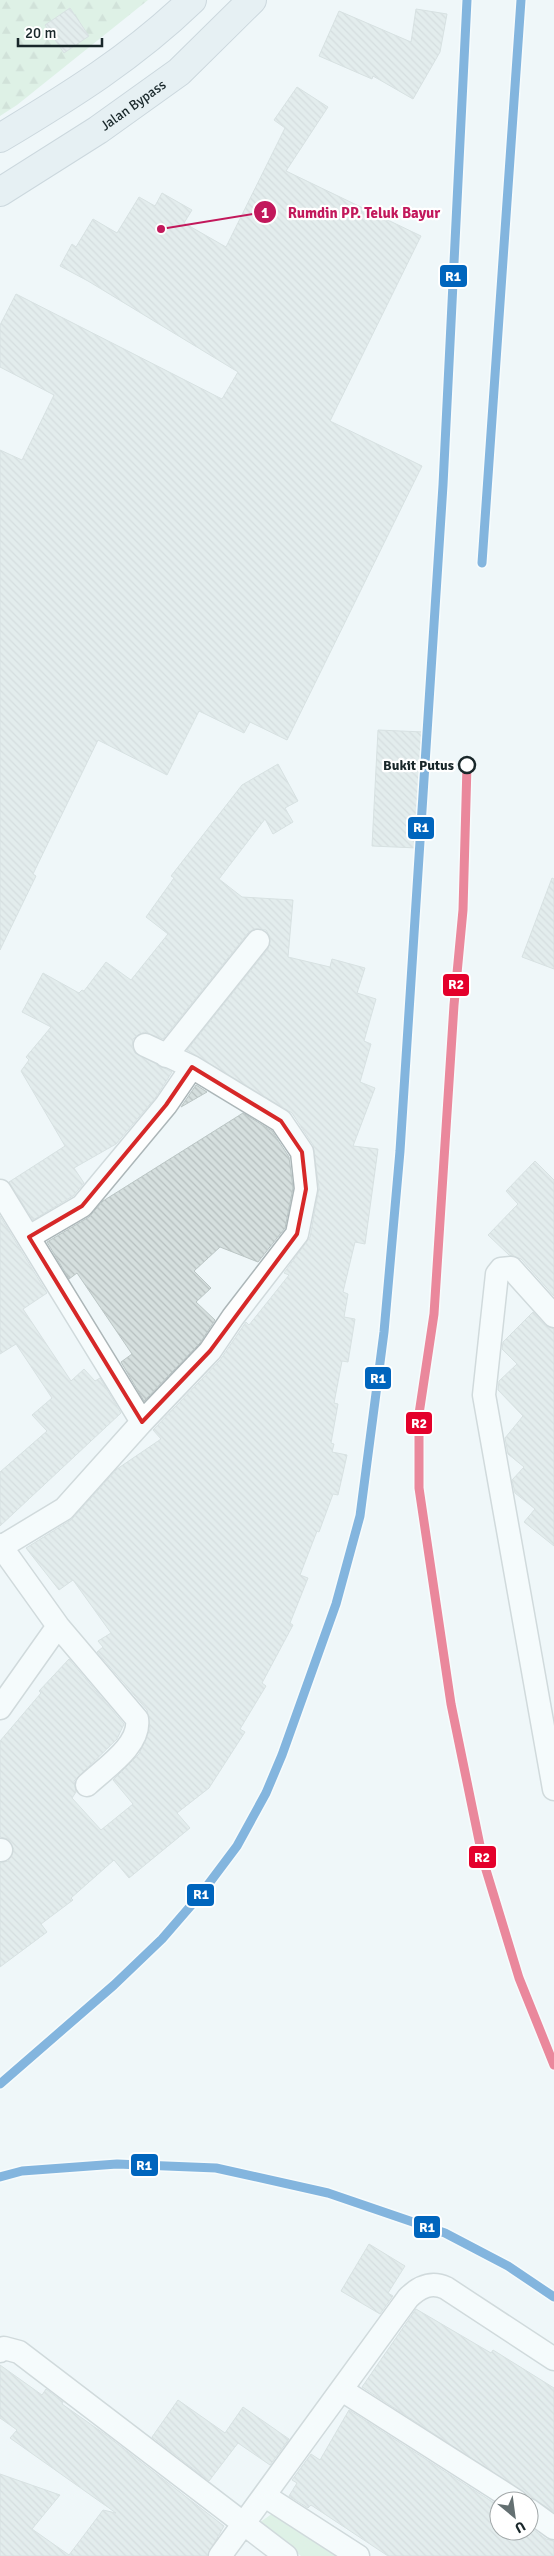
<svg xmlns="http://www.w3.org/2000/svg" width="554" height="2556" font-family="Signika,sans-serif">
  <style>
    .green { fill: #cae8cf }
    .forest { fill: url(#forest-firs) }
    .building { fill: url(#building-back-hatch); stroke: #bbc6c5 }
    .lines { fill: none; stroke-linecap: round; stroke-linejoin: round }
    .minor-casing { stroke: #acb6b8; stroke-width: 25 }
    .trunk-casing { stroke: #a1b1bb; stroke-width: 30 }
    .minor { stroke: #fdfefe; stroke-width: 22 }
    .trunk { stroke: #dce6ec; stroke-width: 28 }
    .rail-1-casing { stroke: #fff; stroke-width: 12 }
    .rail-2-casing { stroke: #fff; stroke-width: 12 }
    .rail-1 { stroke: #0065bd; stroke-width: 9 }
    .rail-2 { stroke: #e4002b; stroke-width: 9 }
    .marked { fill: none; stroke: #d62828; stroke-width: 4; stroke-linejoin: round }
    .stop-dot { fill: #fff; stroke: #19272a; stroke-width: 2.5 }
    .labels { text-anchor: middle; stroke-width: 4.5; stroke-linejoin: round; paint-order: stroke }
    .street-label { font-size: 14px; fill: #19272a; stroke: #fff }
    .stop-label { font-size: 14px; font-weight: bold; fill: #19272a; stroke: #fff; text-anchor: end }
    .leader { fill: none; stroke: #c2185b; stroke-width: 2 }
    .callout-dot { fill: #c2185b; stroke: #fff; stroke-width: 2 }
    .mark-label { font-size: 15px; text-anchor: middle; font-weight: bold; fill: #fff }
    .callout-label { font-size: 15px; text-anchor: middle; font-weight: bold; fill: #c2185b; stroke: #fff; stroke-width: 4.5; stroke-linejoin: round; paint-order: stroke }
    .line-badge { stroke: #fff; stroke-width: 2 }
    .badge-label { font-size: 14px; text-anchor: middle; font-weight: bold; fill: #fff }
  </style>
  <defs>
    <pattern id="forest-firs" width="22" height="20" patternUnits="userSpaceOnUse" patternTransform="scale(1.25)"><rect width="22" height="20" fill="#cae8cf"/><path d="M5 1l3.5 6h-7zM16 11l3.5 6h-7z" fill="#adc7b2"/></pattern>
    <pattern id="building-back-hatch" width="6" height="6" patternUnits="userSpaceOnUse" patternTransform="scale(1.25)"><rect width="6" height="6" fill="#d5dfde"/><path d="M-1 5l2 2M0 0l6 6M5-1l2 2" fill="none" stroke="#b6bfbf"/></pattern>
  </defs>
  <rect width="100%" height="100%" fill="#eff7f9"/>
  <path class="green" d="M273 2513 348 2556H301L259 2523Z"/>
  <path class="forest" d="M0 0H148L17 105 0 116Z"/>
  <path class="building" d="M70 8 89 36 64 53 45 25Z
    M416 9 447 14 440 52 413 99 373 76 372 79 319 56 339 11 411 42Z
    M297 87 328 107 286 171 421 236 330 421 422 466 287 740 250 722 244 733 199 711 167 775 98 740 33 874 36 876 0 950V450L22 460 54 395 0 367V325L16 294 222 399 238 372 88 281 60 266 72 244 76 247 93 219 117 233 139 197 155 206 162 193 192 210 184 223 226 247 285 128 274 120Z
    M378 730 424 732 417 848 372 846Z
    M278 764 298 801 285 808 293 822 273 834 265 819 219 879 242 897 293 900 288 957 330 967 332 959 365 968 357 993 376 999 364 1041 371 1044 360 1082 375 1088 353 1146 378 1149 365 1244 355 1242 343 1292 348 1294 344 1317 355 1319 348 1362 342 1361 334 1403 338 1404 331 1443 334 1444 332 1452 347 1455 338 1495 333 1494 319 1532 317 1531 300 1575 308 1578 290 1623 293 1625 262 1683 266 1686 240 1729 245 1732 209 1788 177 1813 190 1828 129 1878 114 1860 71 1898 73 1900 41 1924 47 1932 0 1967V1863L8 1861 14 1850 8 1839 0 1837V1741L41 1693 39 1691 69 1659 124 1724 117 1739 74 1781 76 1792 72 1798 101 1830 133 1804 113 1780 139 1754 150 1729 147 1710 97 1652 103 1647 98 1641 111 1633 73 1580 59 1590 26 1548 71 1520 117 1469 161 1439 153 1430 220 1360 246 1322 249 1325 289 1275 284 1273 310 1237 319 1188 313 1145 292 1113 187 1050 268 949 270 937 266 930 254 929 248 933 163 1039 144 1032 133 1039 132 1047 135 1053 172 1072 156 1097 116 1144 74 1168 84 1183 73 1196 33 1220 9 1182 65 1146 21 1071 29 1060 26 1057 51 1027 22 1012 43 973 79 993 82 990 84 991 106 962 131 980 168 934 146 917 174 878 171 876 242 785Z
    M552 878 554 879V969L522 957Z
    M196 1085 207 1092 181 1107Z
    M243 1113 272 1131 289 1157 293 1188 285 1228 258 1262 220 1247 194 1271 211 1288 196 1302 215 1320 200 1343 144 1401 121 1362 132 1354 77 1273 69 1279 47 1242 89 1217 103 1201Z
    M535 1161 554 1180V1296L521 1259 509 1255 488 1235 518 1204 506 1191Z
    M0 1216 47 1293 23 1309 71 1381 84 1369 95 1381 100 1378 121 1413 0 1526V1472L47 1431 32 1415 52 1398 16 1344 0 1354Z
    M533 1312 545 1325 554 1329V1546L524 1522 535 1509 515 1493 512 1480 524 1467 508 1454 505 1438 523 1416 498 1390 499 1381 517 1364 502 1349 503 1342Z
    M369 2244 405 2266 388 2293 393 2296 380 2314 341 2291Z
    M416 2309 491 2353 493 2350 554 2388V2512L362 2387Z
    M0 2365 42 2395 46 2389 63 2402 62 2404 106 2435 224 2526 207 2556H0V2474L60 2495 32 2529 69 2555 103 2510 116 2513 10 2438 17 2430 0 2418Z
    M178 2400 225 2433 243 2407 289 2439 270 2465 238 2443 209 2481 152 2437Z
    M349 2410 499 2506V2531H529V2526L546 2539 554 2541V2556H388L311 2505 308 2508 289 2496 297 2483 292 2480 311 2454 320 2460Z"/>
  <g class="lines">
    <defs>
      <path id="minor" d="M166 1056 258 941
        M0 1191 142 1422
        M29 1237 82 1206 166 1105 192 1067
        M554 1316 511 1268 501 1269 497 1274 484 1395 554 1789
        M0 1545 58 1626 137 1719C141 1745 105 1768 87 1785
        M1 1547 64 1509 142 1422 210 1351 233 1317 297 1234 306 1189 302 1152 281 1121 192 1067 145 1045
        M0 1708 58 1626
        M0 1850H1
        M0 2351 4 2348 19 2352 286 2556
        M342 2390 516 2501
        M265 2496 358 2556
        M529 2510 554 2528
        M220 2556 408 2298C419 2287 431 2281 446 2288L554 2359"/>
      <g id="trunk">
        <path d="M0 138C70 96 133 57 192 0"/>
        <path id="s1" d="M0 192 98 130 179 72 252 0"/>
      </g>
    </defs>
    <use href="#minor" class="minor-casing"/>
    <use href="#trunk" class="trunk-casing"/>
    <use href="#minor" class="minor"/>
    <use href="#trunk" class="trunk"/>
    <defs>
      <path id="rail-1" d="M482 563 521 0
        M0 2084 114 1985 162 1939 201 1894 237 1846 266 1793 282 1755 336 1604 360 1516 384 1332 400 1151 443 485 467 0
        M0 2177 22 2171 117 2164 216 2168 328 2193 445 2233 508 2266 554 2297"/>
      <path id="rail-2" d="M467 765 463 910 454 1005 434 1314 419 1414V1488L451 1704 483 1860 519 1978 554 2065"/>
    </defs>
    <use href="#rail-1" class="rail-1-casing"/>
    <use href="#rail-2" class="rail-2-casing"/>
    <use href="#rail-1" class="rail-1"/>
    <use href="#rail-2" class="rail-2"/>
  </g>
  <path d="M0 0H554V2556H0ZM192 1067 281 1121 302 1152 306 1189 297 1234 210 1351 142 1422 29 1237 82 1206 166 1105Z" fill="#eff7f9" fill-opacity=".55" fill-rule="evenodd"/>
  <path class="marked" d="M192 1067 281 1121 302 1152 306 1189 297 1234 210 1351 142 1422 29 1237 82 1206 166 1105Z"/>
  <circle class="stop-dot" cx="467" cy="765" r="8"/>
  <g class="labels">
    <g class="street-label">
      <text dy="5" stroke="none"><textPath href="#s1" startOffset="159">Jalan Bypass</textPath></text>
    </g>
    <g class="stop-label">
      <text x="454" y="770">Bukit Putus</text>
    </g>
  </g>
  <path class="leader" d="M161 229L265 212"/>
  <g class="callout-dot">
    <circle cx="161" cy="229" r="5"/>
    <circle cx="265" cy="212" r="12"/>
  </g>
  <g class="mark-label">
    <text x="265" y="218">1</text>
  </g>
  <g class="callout-label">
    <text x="364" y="218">Rumdin PP. Teluk Bayur</text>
  </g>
  <g class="line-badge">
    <rect x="439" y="264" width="29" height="24" rx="5" fill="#0065bd"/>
    <rect x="407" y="816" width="28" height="24" rx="5" fill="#0065bd"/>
    <rect x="442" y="973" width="28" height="24" rx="5" fill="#e4002b"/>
    <rect x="364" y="1366" width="28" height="24" rx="5" fill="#0065bd"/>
    <rect x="405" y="1411" width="28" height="24" rx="5" fill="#e4002b"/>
    <rect x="468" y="1845" width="29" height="24" rx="5" fill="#e4002b"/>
    <rect x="186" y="1883" width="29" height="24" rx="5" fill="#0065bd"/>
    <rect x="130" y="2153" width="29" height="24" rx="5" fill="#0065bd"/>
    <rect x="413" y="2215" width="28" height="24" rx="5" fill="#0065bd"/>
  </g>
  <g class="badge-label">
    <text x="453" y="281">R1</text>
    <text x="421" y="832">R1</text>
    <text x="456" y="989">R2</text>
    <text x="378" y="1383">R1</text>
    <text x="419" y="1428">R2</text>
    <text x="482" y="1862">R2</text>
    <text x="201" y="1899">R1</text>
    <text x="144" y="2170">R1</text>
    <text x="427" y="2232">R1</text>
  </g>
  <g transform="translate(514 2516) rotate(151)"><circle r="24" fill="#ffffff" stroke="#a3a9aa"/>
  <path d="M0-4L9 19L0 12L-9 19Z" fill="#647072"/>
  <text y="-8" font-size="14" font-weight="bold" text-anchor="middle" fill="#19272a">U</text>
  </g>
  <path d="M18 38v8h84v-8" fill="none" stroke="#19272a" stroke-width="2.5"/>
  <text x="25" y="38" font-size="15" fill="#19272a" stroke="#ffffff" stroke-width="4" paint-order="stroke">20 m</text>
</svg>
